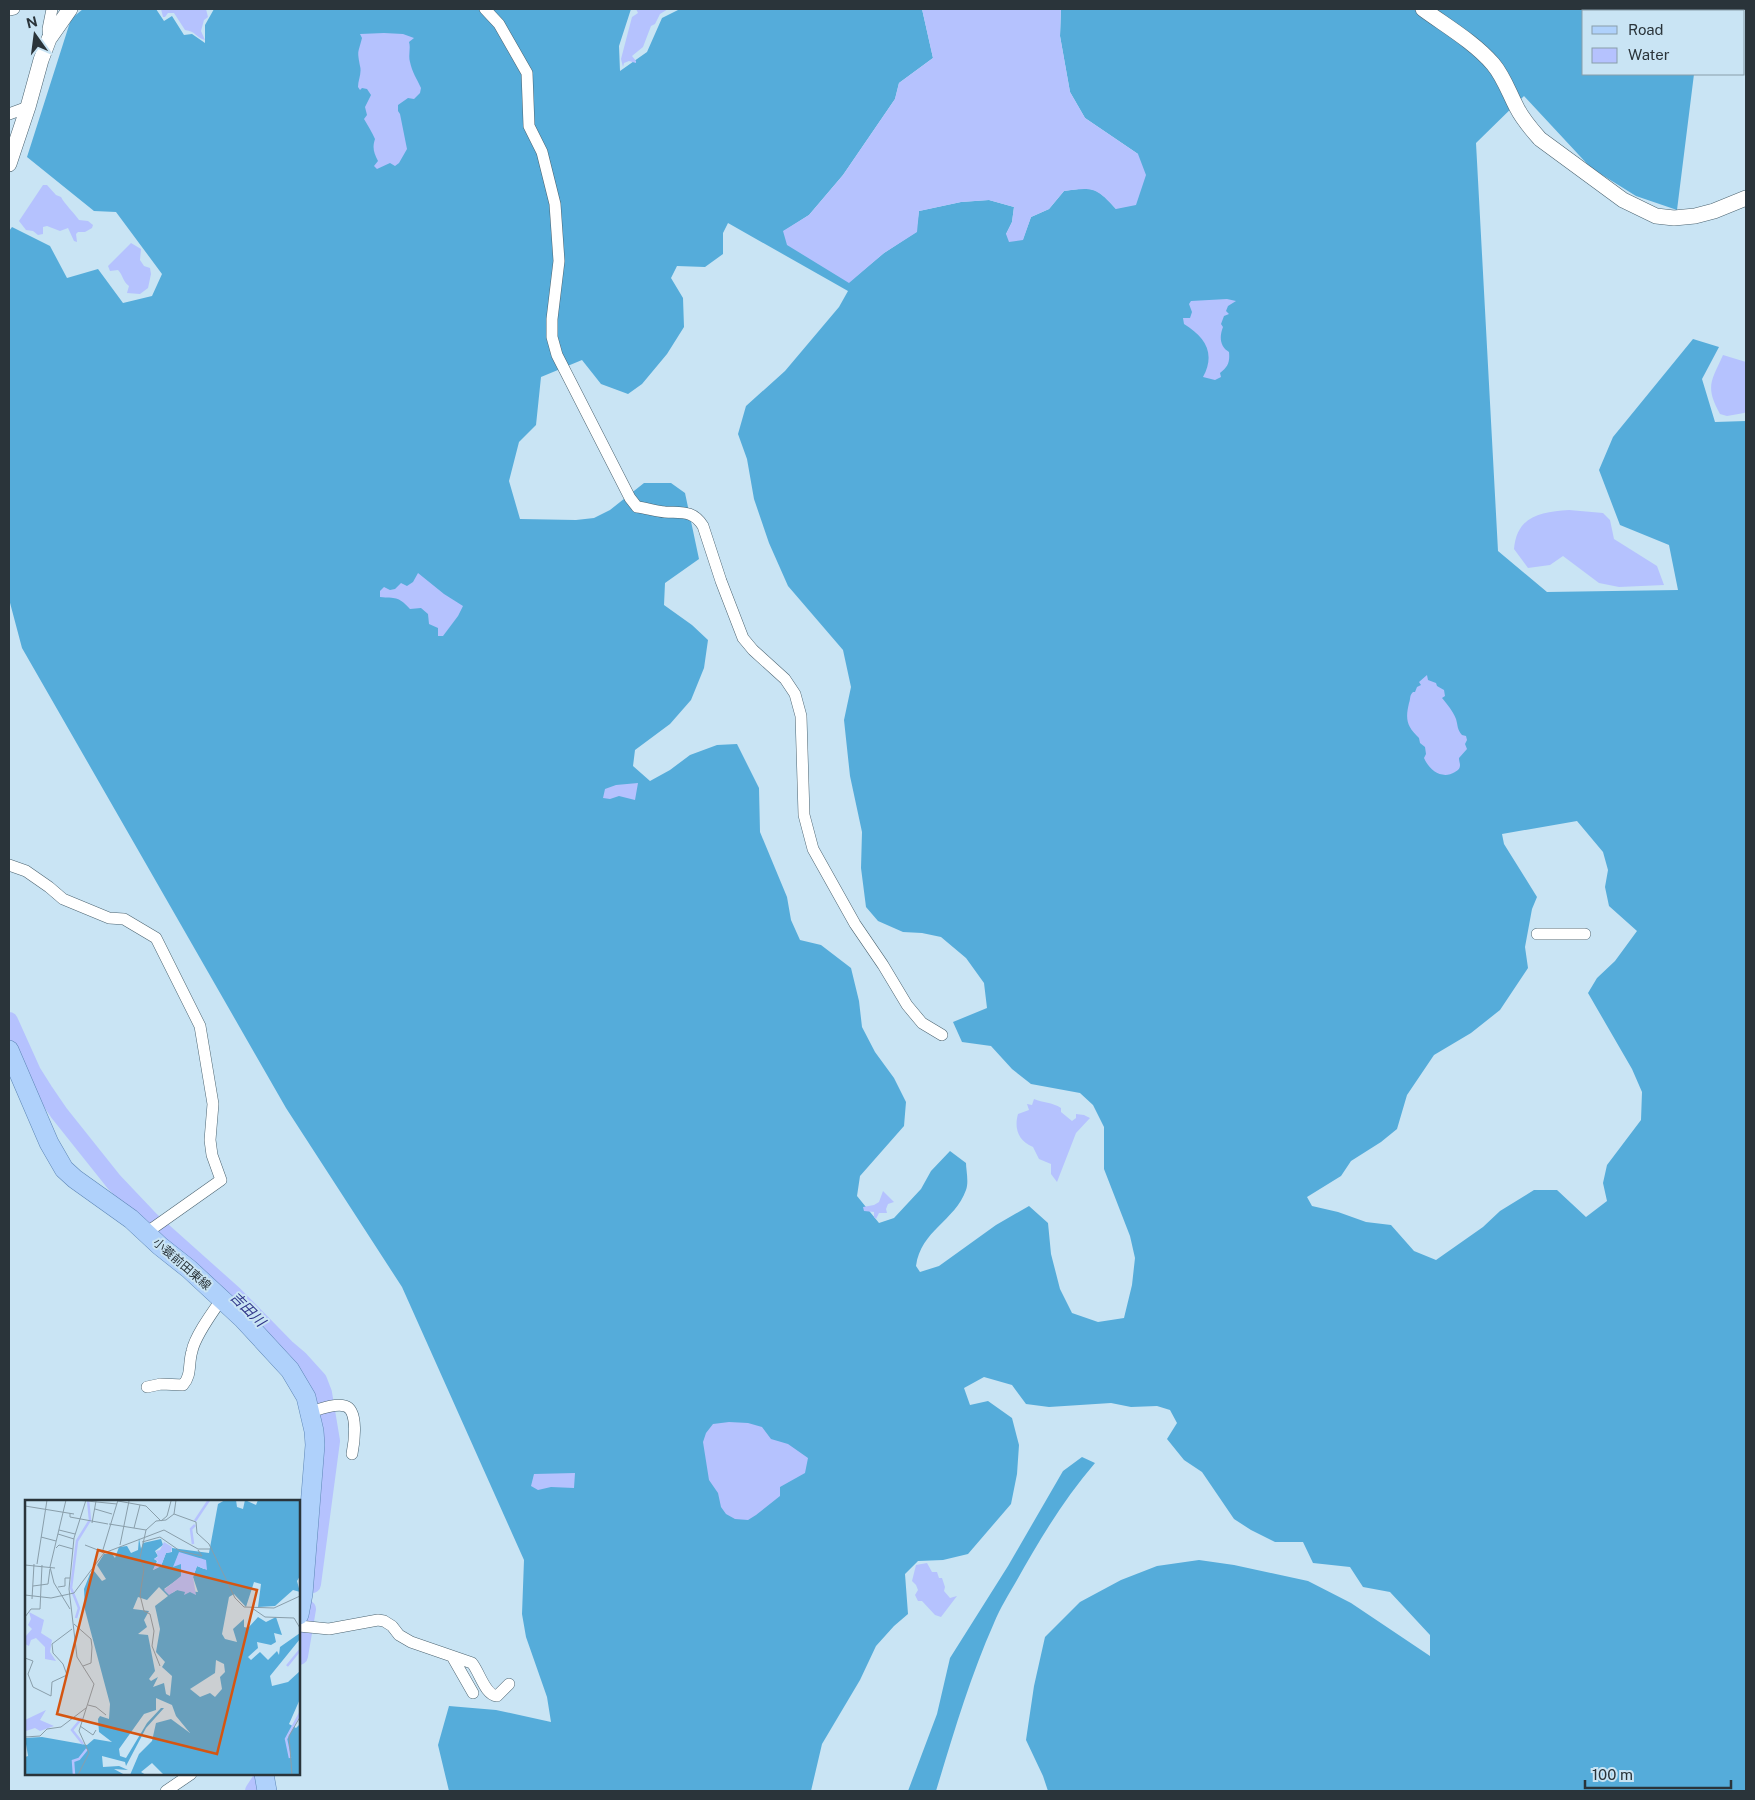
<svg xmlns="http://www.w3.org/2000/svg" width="1755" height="1800" font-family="'Public Sans','Noto Sans JP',sans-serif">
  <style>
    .forest { fill: #55acda; fill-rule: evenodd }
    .water { fill: #b5c2fe }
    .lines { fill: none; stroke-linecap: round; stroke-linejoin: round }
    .river { stroke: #b5c2fe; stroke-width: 18 }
    .minor-casing { stroke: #4c6471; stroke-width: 12 }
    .tertiary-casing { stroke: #4c6471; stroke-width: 16 }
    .primary-casing { stroke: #5d86b6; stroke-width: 20 }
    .minor { stroke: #fff; stroke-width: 11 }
    .tertiary { stroke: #fff; stroke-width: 15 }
    .primary { stroke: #afd1fb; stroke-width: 19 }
    .labels { text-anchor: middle; stroke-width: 4; stroke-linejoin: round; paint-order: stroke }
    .street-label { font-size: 12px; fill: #2a343a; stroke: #c9e4f4 }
    .water-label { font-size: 14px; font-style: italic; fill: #2f3488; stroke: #c9e4f4 }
    .inset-river { fill: none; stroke: #b5c2fe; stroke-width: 2.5 }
    .inset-road { fill: none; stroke: #899eaa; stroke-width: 1 }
    .view { fill: #d55511; fill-opacity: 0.15; stroke: #d55511; stroke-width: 2.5 }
    .inset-edge { fill: none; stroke: #2a343a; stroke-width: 2.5 }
  </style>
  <rect width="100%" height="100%" fill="#c9e4f4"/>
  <path class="forest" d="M83 9H156L164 21 172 16 184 35 192 34 205 43V25L214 9H631L619 46 620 71 647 52 662 18 680 9H922L933 58 899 83 895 99 843 175 809 215 784 231 849 282 884 253 916 232 919 211 961 202 989 200 1014 207 1012 222 1006 234 1023 239 1031 217 1049 209 1064 191C1093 187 1096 186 1116 209L1138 154 1085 118 1070 92 1060 36 1061 9H1693V11H1584V74H1694L1677 210 1636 196 1591 168 1524 96 1476 143 1498 551 1547 592 1678 590 1669 545 1620 525 1599 470 1613 437 1693 339 1719 347 1702 379 1715 422 1746 421V1791H1048L1043 1776 1026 1740 1034 1686 1045 1637 1080 1602 1121 1580 1157 1566 1199 1560 1234 1565 1308 1581 1351 1603 1430 1656V1635L1390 1592 1363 1587 1350 1567 1313 1563 1303 1542H1275L1251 1530 1234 1519 1202 1472 1184 1460 1167 1439 1177 1423 1170 1410 1157 1406 1131 1407 1111 1403 1049 1407 1026 1404 1012 1385 984 1377 964 1388 970 1405 988 1401 1012 1418 1019 1445 1017 1474 1011 1504 968 1554 943 1560 918 1561 905 1574 908 1614 894 1626 876 1646 860 1680 822 1744 811 1791H449L438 1745 449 1706 496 1710 551 1722 547 1697 526 1637 522 1614 524 1560 402 1287 286 1108 134 843 22 648 9 599V231L12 227 50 246 67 278 98 269 123 303 152 296 162 274 116 212 94 211 27 157 71 19ZM728 223 848 291 839 307 785 371 746 406 738 434 747 459 754 499 769 543 788 586 843 650 851 687 844 720 850 776 862 832 861 868 866 907 878 921 903 932 922 933 941 937 966 958 984 983 987 1008 953 1022 962 1042 991 1046 1012 1069 1031 1084 1080 1093 1093 1105 1104 1127V1169L1130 1236 1135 1258 1132 1285 1124 1318 1098 1322 1072 1313 1060 1289 1051 1254 1048 1223 1029 1206 996 1225 939 1266 920 1272 916 1266C921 1230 955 1221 966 1190 969 1182 966 1170 966 1163L950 1151 931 1171 921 1189 894 1218 879 1223 857 1196 860 1176 904 1126 906 1102 894 1078 875 1052 862 1027 859 1001 851 968 821 945 800 940 791 920 787 897 760 832 759 788 737 744 717 745 690 755 670 770 650 781 633 766 635 750 670 724 691 700 704 668 708 640 692 625 664 605 665 583 699 559 685 493 671 483H644L610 510 594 518 576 520 520 519 509 481 519 442 536 425 541 377 582 360 601 384 628 394 642 384 667 354 684 327 683 298 671 278 677 266 705 267 723 254V233ZM1577 821 1603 852 1608 870 1605 887 1609 906 1637 931 1615 961 1597 978 1588 993 1632 1069 1642 1092 1641 1120 1607 1165 1603 1183 1607 1201 1586 1217 1557 1190H1534L1500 1211 1483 1227 1436 1260 1414 1251 1391 1225 1366 1222 1338 1212 1312 1206 1307 1197 1341 1176 1351 1161 1381 1142 1397 1129 1407 1095 1434 1055 1471 1033 1500 1010 1528 968 1525 947 1532 909 1537 897 1504 844 1502 834Z
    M1082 1457 1095 1463C1064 1499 1040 1539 1017 1580 1009 1594 1000 1608 994 1623 970 1677 953 1735 936 1791H908L937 1714 950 1658 1008 1566 1063 1471Z"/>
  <path class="water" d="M161 9H206L208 17 204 20 201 31 205 40C196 38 196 31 185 30L174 13H168L165 17H163Z
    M636 9H668L660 14 655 24 651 26 643 47 632 56 636 61V63L629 61 624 63 623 67 621 59 632 17 638 13Z
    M922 9H1061L1060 36 1070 92 1085 118 1138 154 1146 175 1136 205 1116 209C1096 187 1093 187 1064 191L1049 209 1031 217 1023 240 1009 242 1006 234 1012 222 1014 207 989 200 961 202 919 211 917 232 884 253 849 283 787 245 783 231 809 215 843 175 895 99 899 83 933 58Z
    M384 33 403 34 414 38 409 42C411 48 408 55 410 62 412 72 417 79 421 88L420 93 414 99 408 98 398 105V111L400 114 407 149 399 163 395 166 390 163 377 169 374 166 378 161C374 153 372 148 375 139 372 132 368 126 364 119L367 115 365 107 371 95 367 89 362 88 360 90 358 87C358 80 362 73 360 66 357 50 358 54 362 38L360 34Z
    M43 185H47L56 195 61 197C64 203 74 213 79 220L88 221 93 225 92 228 85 232H78L76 234 77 242 74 241 68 228 60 231 47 226 43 227V234L38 235 33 231 26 230 19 221Z
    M131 243 141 249 140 260 144 266 150 268 151 274 148 288 140 294 127 293 129 286C123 282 123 275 118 270L110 271 108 266Z
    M1227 299 1236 301 1228 306 1226 311 1229 314 1224 316 1221 324 1223 327C1219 337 1220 347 1229 352 1230 362 1228 367 1220 373L1221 377 1215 380 1203 377C1216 353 1205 337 1184 324L1183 318H1190L1192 312 1189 304 1191 301Z
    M1723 355 1746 362V412L1744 413 1727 416 1720 414C1705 386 1711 382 1723 355Z
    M1569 510 1603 513 1610 520 1614 539 1657 566 1664 585 1619 587 1599 583 1563 556 1550 565 1528 568 1514 549C1517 516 1540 512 1569 510Z
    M418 573 444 594 463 606 458 616 443 636H438V628L429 624 428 614 421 608 410 609C397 595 396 599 380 597V591L384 587 390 590 395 589 401 583 407 586 413 582Z
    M1427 675 1428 680 1436 683 1437 686 1444 690 1445 696 1442 698C1447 704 1453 711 1456 719 1458 726 1457 729 1462 735L1466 736 1467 740 1465 744 1467 749 1459 758C1459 761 1460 763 1460 765 1460 769 1458 770 1455 772 1442 780 1429 770 1424 758L1426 754 1425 747 1420 743 1419 738C1407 726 1405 720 1409 703 1411 698 1409 696 1413 692H1415L1417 687 1421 685 1419 682Z
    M638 783 635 800 619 796 610 799 603 798 605 789 616 785Z
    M1034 1099C1043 1103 1052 1102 1061 1108V1112L1072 1121 1076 1118V1114L1084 1115 1090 1118 1076 1133 1057 1182 1051 1174V1164L1039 1159 1033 1147C1018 1141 1014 1128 1018 1114L1029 1110 1027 1104 1032 1105Z
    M883 1191 894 1202 888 1204 886 1209 887 1213H879L876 1219 874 1217V1212L864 1211 863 1207 874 1205 879 1202Z
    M729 1422 748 1423 762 1427 771 1439 788 1444 808 1458 805 1473 780 1487V1496L756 1515 748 1520 735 1519 726 1514 721 1507 718 1493 709 1480 703 1442 706 1433 713 1424Z
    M575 1473 574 1488 551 1487 538 1490 531 1486 534 1474Z
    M927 1563 932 1572H937L939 1578H942L945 1587 944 1591 950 1598 957 1596 941 1617 935 1615 922 1601H918L915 1595 918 1590 916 1585 912 1581 916 1565Z"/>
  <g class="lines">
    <path class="river" d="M9 1021 32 1072 44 1091 59 1113 114 1182 150 1220 234 1295 286 1348 299 1359 318 1380 323 1393 331 1441 312 1584
      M299 1656 307 1609
      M254 1791 265 1774"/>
    <defs>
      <path id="minor" d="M485 9 499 24 527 73 529 126 542 152 555 204 559 261 552 319V337L557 355 630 498 637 507C646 508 655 511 665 512 682 513 693 510 703 526L721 581 743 638 753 650 785 679 795 694 801 716 804 815 813 849 855 924 883 965 907 1005 922 1023 942 1035
        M9 10 14 9
        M49 39 48 29 52 9
        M9 114 28 107
        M9 865 26 871 49 887 63 899 109 918 124 919 156 938 200 1026 213 1104 210 1140 212 1155 221 1180 146 1233
        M1537 934H1585
        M147 1387 161 1384 183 1385C192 1375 188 1364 192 1351 195 1336 212 1313 221 1300
        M310 1412C320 1409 335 1403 345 1406 359 1410 354 1444 352 1454
        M299 1626 329 1629 378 1620 384 1621 392 1626 399 1635 411 1642 472 1663C480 1673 485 1695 497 1696L509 1684
        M453 1658 473 1693
        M166 1791 191 1774"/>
      <path id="tertiary" d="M1423 9C1446 26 1474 42 1493 64 1504 77 1509 93 1517 108 1523 120 1532 130 1540 139L1623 200 1656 216 1674 218 1695 216 1714 211 1746 198
        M9 164 28 107 41 60 49 39 70 9"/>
      <path id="primary" d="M9 1050 49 1143 64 1169 75 1179 131 1219 160 1246 189 1269 243 1319 290 1370 306 1397 314 1431 315 1445 303 1594 299 1615
        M264 1774 267 1791"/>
    </defs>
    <use href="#minor" class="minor-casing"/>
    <use href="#tertiary" class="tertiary-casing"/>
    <use href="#primary" class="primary-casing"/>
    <use href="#minor" class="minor"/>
    <use href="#tertiary" class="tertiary"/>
    <use href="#primary" class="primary"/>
  </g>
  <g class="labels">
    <g class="street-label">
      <text transform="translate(182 1264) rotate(41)" y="4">小蓑前田東線</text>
    </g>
    <g class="water-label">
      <text transform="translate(248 1309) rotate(45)" y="5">吉田川</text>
    </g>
  </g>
  <g transform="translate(25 1500)">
    <rect width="275" height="275" fill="#c9e4f4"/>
    <path d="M200 0H211L212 7 218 9 220 0 231 5 233 0H275V76L272 81 275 92 268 90 250 106 233 107 236 84 229 82 221 107 209 94 204 97 197 134 200 139 212 142 208 129 219 119V127L223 128 233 117 241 122 251 117 257 135 249 133 251 142 246 145 232 142 233 148 223 157 226 160 235 152 243 160 252 151 254 155 255 147 275 133V139L245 176 247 186 263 182 275 171V199L264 224 271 228 275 224V275H139L127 263 116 272 121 275H105L114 254 127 241 131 223 146 219 165 233 151 216 147 205 131 198V210L119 214 94 249 95 256 101 258 122 223 136 208H139L121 228 101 266 100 262 77 256 78 267 94 266 103 270 89 269 100 275H0V257L3 256 0 238 17 237 62 245 69 239 87 242 74 232 73 219 75 216 84 219 85 204 60 110 59 89 65 74 69 71 77 81 81 79 72 65 79 54H87L90 58 94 47 102 46 106 53 113 50 114 38 116 49 118 43 136 39 138 45 130 51 133 56 129 59 132 61 128 70 136 66 141 53 147 52V48L184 53 193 4ZM153 56 178 59 179 69 172 66 168 77 173 92 152 90 147 93 139 89 156 77V64L151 62ZM134 87 143 96 130 106 135 129 131 152 140 162 137 167 147 176 145 196 141 194 139 183 128 187 133 177 126 181 124 179 130 171 123 135 113 134 122 127 119 120 124 111 108 109 113 97 122 100ZM191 160 199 164 200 172 195 177 197 189 190 197 185 193 175 197 165 189 190 173Z" fill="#55acda" fill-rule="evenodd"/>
    <path d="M139 42 147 47 146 52 141 53 136 66 128 70 133 61 129 59 133 57 131 51 135 50ZM154 52 181 60 182 70 172 66 168 77 171 95 165 92 159 95 160 92 152 90 144 95 139 90 156 76V64L148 67ZM4 112 19 120 16 133 27 140 25 152 31 161 20 159V147L11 138 6 140 4 146 0 144V137L7 129 3 125 6 119ZM21 210 15 220 29 226 15 231 10 228 1 231 0 236V220Z" fill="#b5c2fe"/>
    <path class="inset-river" d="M170 21 184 0M168 44 166 29 170 25M51 118 54 108 46 88 52 41 65 20 63 0M262 166 275 150M57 218 47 230 58 244M265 258 261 239 275 213M49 275 48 261 54 259 62 249"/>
    <path class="inset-road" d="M41 0 25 67 29 83 45 109M52 0 92 4M93 1 121 6 136 21 142 16 146 1M0 6 49 14M70 9 87 14M45 13V17L83 24M149 14 171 22 172 33 184 44 210 98 219 107 249 108 275 96M67 23 71 1M84 24 121 30M109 28 115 5M34 30 50 34M33 34 49 39M16 37 31 41M117 42 135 37 155 51 177 56 173 50M60 45 78 52M95 45 104 1M31 48 34 45 48 49M77 53 93 0M12 64 22 0M0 65 30 68M8 86 23 84 25 69M33 87 40 86V78H45M0 95 26 98 49 93 79 53 139 30 173 49H185M7 99 9 64M227 108 240 117 269 118 275 128M0 117 6 109H15L17 65M49 124 66 139 67 147 66 163 58 166M0 158 8 161 3 174 8 187 26 196 27 182 42 175 38 164 28 153 27 144 47 129M135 166 127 146 129 131 125 114 119 111 115 95 119 69 115 58 121 30 131 21 141 20 149 14 151 0M63 205 71 207 81 215M55 226 68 235 71 230M0 237 15 236 22 229 36 227 61 208M53 275 64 253 54 231 69 184 52 157 44 89 49 38 61 0M267 275 264 236 275 217"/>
    <path class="view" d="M73 50 232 90 192 254 32 214Z"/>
    <rect width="275" height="275" class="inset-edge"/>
  </g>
  <rect width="1755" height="1800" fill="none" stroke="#2a343a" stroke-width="20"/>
  <rect x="1582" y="10" width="162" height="65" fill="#c9e4f4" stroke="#899eaa"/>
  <rect x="1592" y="26" width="25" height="8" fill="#afd1fb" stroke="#899eaa"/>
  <text x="1628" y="35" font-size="15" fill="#2a343a">Road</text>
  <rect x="1592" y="48" width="25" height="15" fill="#b5c2fe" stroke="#899eaa"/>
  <text x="1628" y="60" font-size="15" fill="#2a343a">Water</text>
  <g transform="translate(35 35) rotate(346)" stroke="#c9e4f4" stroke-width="4" paint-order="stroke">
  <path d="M0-4L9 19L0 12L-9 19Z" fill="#2a343a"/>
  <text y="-8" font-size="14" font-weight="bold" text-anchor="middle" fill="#2a343a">N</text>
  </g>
  <path d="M1585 1780v8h146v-8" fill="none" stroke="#2a343a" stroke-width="2.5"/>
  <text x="1592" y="1780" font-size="15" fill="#2a343a" stroke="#c9e4f4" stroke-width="4" paint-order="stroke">100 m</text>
</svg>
